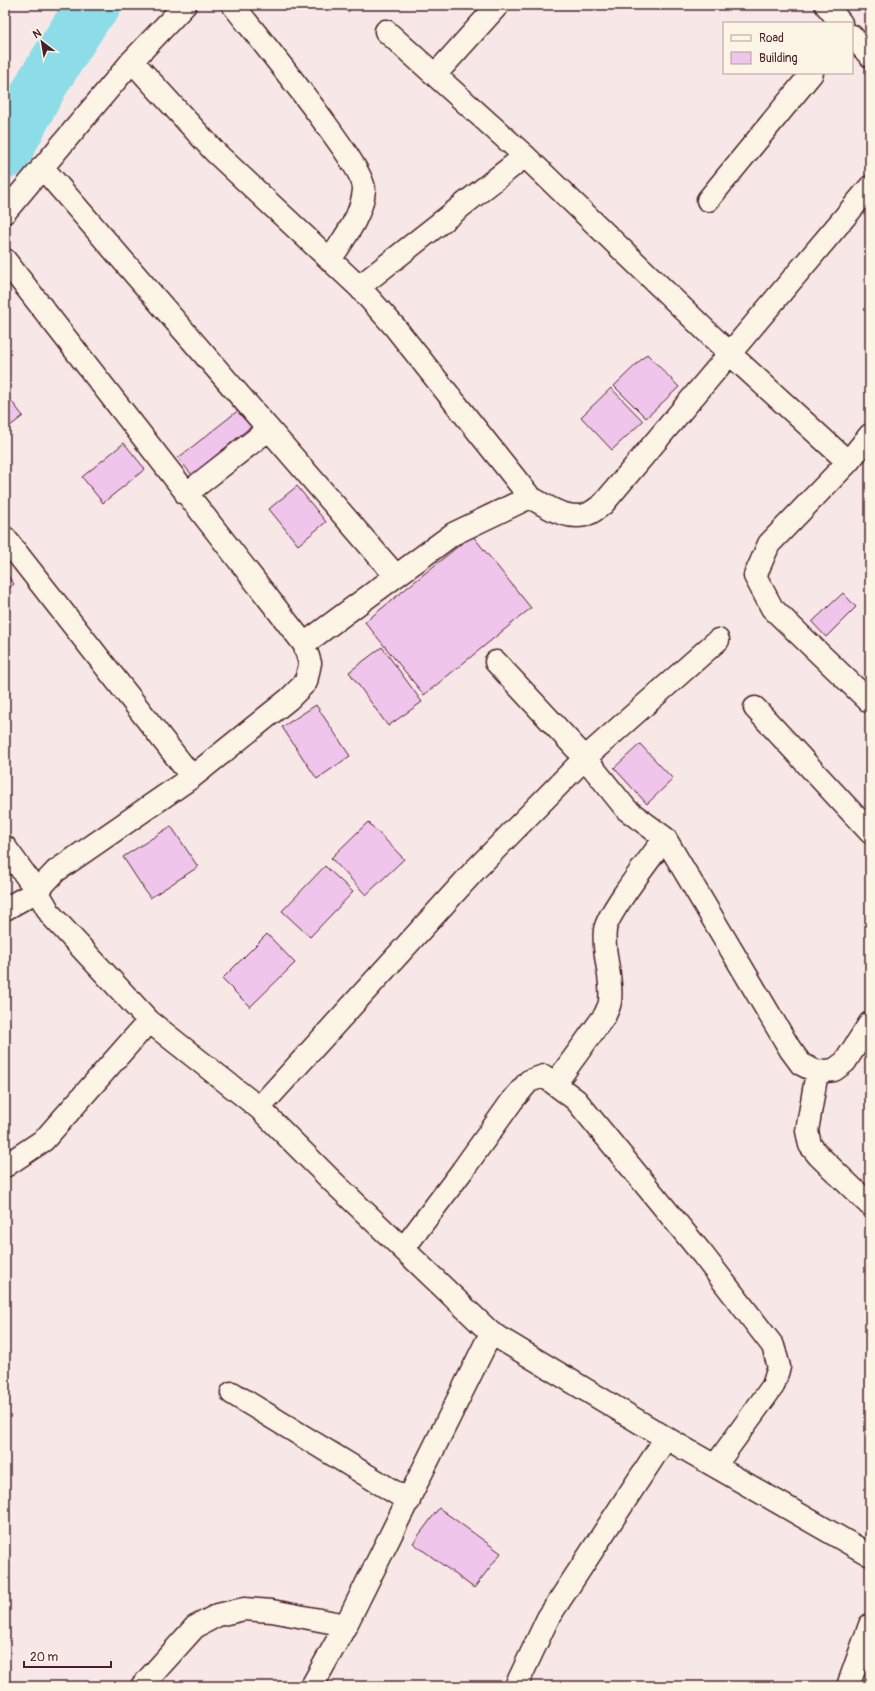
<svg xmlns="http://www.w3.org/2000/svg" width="875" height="1691" font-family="Pangolin,sans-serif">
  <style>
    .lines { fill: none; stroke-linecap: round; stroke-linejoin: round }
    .river { stroke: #8cdde8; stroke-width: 52 }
    .building { fill: #f0c5ec; stroke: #4a1f2b }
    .minor-casing { stroke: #4a1f2b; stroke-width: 25 }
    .major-casing { stroke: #4a1f2b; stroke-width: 25 }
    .minor { stroke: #fcf5e5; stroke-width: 22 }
    .major { stroke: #fcf5e5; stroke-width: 22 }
  </style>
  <rect width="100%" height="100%" fill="#f8e7e7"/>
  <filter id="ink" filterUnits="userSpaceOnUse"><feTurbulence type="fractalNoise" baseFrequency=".025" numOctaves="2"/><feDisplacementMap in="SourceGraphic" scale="8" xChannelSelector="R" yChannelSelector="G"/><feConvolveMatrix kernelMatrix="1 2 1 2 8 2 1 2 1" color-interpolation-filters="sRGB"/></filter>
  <g filter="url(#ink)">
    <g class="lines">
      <path class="river" d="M5 153 43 82 87 13 95 5"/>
    </g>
    <path class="building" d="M340 5H354L348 12Z
      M647 354 679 387 646 418 614 386Z
      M611 388 643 421 612 450 581 417Z
      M5 393 23 416 5 430Z
      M240 409 253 425 192 475 178 458Z
      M124 443 145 469 103 503 82 477Z
      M297 486 326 522 298 545 269 509Z
      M472 535 531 608 424 695 365 622Z
      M5 572 14 584 5 591Z
      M843 593 856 607 826 637 812 622Z
      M382 647 422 702 388 726 349 672Z
      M316 705 350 756 317 779 282 727Z
      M640 744 673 779 647 804 614 768Z
      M368 822 404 859 366 895 331 858Z
      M171 826 198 867 150 898 123 857Z
      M325 866 353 892 310 937 282 911Z
      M267 934 295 963 250 1007 222 979Z
      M439 1508 501 1553 474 1588 413 1543Z"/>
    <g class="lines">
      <defs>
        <path id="minor" d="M233 5C253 31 366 167 364 190 362 216 344 238 330 260
          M826 5 841 23
          M386 31 525 156 729 353 848 462
          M852 36 870 56
          M132 61 215 152 359 287 394 326 530 497C546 506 570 523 590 513 594 511 599 507 603 504L870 187
          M435 75 498 5
          M42 167 396 576
          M708 200 812 73
          M5 212 132 61 185 5
          M5 260 304 644 310 663 306 682 289 699 192 777 56 871 37 891 51 915 149 1021 259 1108 330 1179 491 1333 666 1438 870 1555
          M359 287 525 156
          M870 435 848 462 769 544 755 576 772 608 870 702
          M186 494 269 429
          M5 538 192 777
          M304 644 453 534 530 497
          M496 662 585 758 627 810 665 838 790 1049 801 1064 817 1072 834 1070 845 1062 870 1023
          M755 708 870 832
          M5 847 37 891 5 909
          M817 1072 807 1131 810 1145 819 1156 870 1205
          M555 1084 605 1015C607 1010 610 1005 610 1001 613 977 602 954 605 930 607 913 653 855 665 838
          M259 1108 475 870 585 758 718 640
          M5 1166 44 1140 149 1021
          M404 1248 462 1171 512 1101 529 1081 544 1076 576 1100 703 1255 773 1346 779 1367 773 1386 715 1466
          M232 1393 409 1501
          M142 1686 195 1627 218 1615 244 1609 272 1611 346 1625
          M312 1686 346 1625 491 1333
          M516 1686 548 1618 666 1438"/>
        <path id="major" d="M848 1686 870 1625"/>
      </defs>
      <use href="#minor" class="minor-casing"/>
      <use href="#major" class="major-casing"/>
      <use href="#minor" class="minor"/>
      <use href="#major" class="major"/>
    </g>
  </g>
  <rect width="875" height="1691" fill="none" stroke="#fcf5e5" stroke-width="20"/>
  <rect x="10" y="10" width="855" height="1671" fill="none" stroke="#4a1f2b" stroke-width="1.5" filter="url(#ink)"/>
  <rect x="723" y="22" width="130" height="52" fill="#fcf5e5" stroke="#b59f9b"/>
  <rect x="731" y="35" width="20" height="6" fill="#fcf5e5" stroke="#b59f9b"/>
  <text x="759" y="42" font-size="12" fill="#4a1f2b">Road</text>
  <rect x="731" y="52" width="20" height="12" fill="#f0c5ec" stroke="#b59f9b"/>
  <text x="759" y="62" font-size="12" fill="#4a1f2b">Building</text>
  <g transform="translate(42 42) rotate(329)" stroke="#fcf5e5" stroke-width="3" paint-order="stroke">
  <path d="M0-3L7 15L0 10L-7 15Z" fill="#4a1f2b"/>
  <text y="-6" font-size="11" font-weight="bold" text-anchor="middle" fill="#4a1f2b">N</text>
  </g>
  <path d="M24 1661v6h87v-6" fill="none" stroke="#4a1f2b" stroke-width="2"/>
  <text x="30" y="1661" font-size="12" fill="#4a1f2b" stroke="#fcf5e5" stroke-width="3" paint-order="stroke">20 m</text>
</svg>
